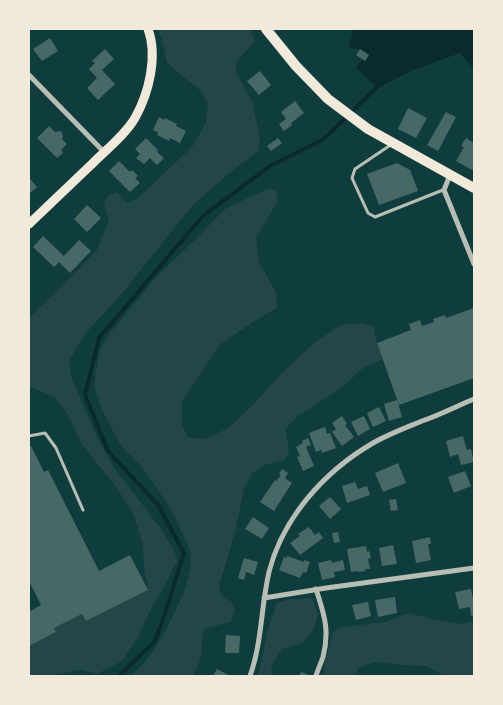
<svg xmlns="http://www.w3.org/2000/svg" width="503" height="705" font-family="Raleway,sans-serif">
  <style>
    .green { fill: #244646 }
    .water { fill: #0a2a2b }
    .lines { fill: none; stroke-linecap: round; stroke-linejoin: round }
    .stream { stroke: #0a2a2b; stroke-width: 4 }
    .building { fill: #486865 }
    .service { stroke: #b8beb3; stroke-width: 3 }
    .minor { stroke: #b8beb3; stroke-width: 5 }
    .primary { stroke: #f1e9da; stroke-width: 9 }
    .trunk { stroke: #f1e9da; stroke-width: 10 }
  </style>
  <rect width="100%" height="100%" fill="#0f3d3e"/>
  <path class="green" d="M158 29 250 30 255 41 236 62V71L241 82 252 101 260 138 258 151 238 166 193 205 119 297 84 335 69 361 72 379 97 437 113 466 161 529 174 550 177 561 163 589 150 611 139 635 122 661 97 674 81 670 57 674 54 676H29V646L56 632 54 628 82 614 86 621 148 590 144 567 143 545 133 513 116 487 81 443 68 415 54 397 29 386V318L71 277 97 250 109 220 104 203 109 195 117 192 127 203 137 199 192 147 206 123 208 104 201 91 174 69 167 62 163 44Z
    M269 188 276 190 278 201 256 237 259 262 276 292 277 308 259 318 219 345 182 402V424L188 438H206L227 429 250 408 282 373 314 343 341 325 363 323 374 327 377 343 383 359 364 367 344 386 298 416 286 428 289 453 284 460 264 465 252 473 244 489 235 532 219 586C220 595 225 599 232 602L235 611 230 622C224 624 207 626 204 631 201 636 202 645 202 651 201 659 197 670 192 676H131L146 661 165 632 184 592 190 570 191 554 181 530 169 506 142 467 121 446 104 414 95 390V375L100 349 110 333 156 277 193 242 225 209Z
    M312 598 318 615 313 631 302 643 282 649 272 665 271 676H258L268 630 277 603 290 599Z
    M409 613 431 619 463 624 474 621V676H444L427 666H414L374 662 358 668 356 676H323L325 661 333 632 342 627 385 622Z"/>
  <path class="water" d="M353 29H474V69L460 53 413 70 378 88 356 68 366 53 360 49 349 48Z"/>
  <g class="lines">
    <path class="stream" d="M119 676 155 641 166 610 184 553 158 505 108 451 85 395 99 338 203 216 270 166 324 139 380 84"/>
  </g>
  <path class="building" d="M50 38 58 51 42 61 33 49Z
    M105 49 114 59 102 70 115 84 98 100 87 88 97 78 89 69 95 63 92 61Z
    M360 49 369 55 365 61 356 55Z
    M260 71 271 85 259 95 247 81Z
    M295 101 304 113 291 123 292 125 284 131 279 124 286 119 281 112Z
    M408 108 427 118 416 138 398 129Z
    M446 112 456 117 438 151 427 145Z
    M159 117 164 120 165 118 177 124 176 126 186 131 180 143 170 138 169 141 157 135 159 133 153 130Z
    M49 126 55 132 60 131 62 133 63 137 62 139 67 144 61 150 63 153 57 158 37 138Z
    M146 138 158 150 157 152 164 158 157 165 150 158 144 164 136 158 140 154 135 149Z
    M278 138 282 143 271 151 267 146Z
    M466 138 474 143V167L472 170 456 161 464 147 461 146Z
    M119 161 130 172 132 170 138 176 135 178 140 183 130 192 109 171Z
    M397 163 410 170 418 191 379 205 367 174Z
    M29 178 37 187 29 194Z
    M87 205 101 218 87 232 74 219Z
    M43 236 64 256 79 240 91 251 70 273 59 262 54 267 33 247Z
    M474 308V378L399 405 377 343 411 330 409 324 420 320 422 326 434 322 433 319 445 315 446 318Z
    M397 400 402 417 389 421 384 404Z
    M379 407 386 421 373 427 367 413Z
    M342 416 347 424 345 425 354 437 342 446 332 432 336 429 332 423Z
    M364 416 370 429 358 436 351 422Z
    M325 427 327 434 330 433 336 448 322 453 321 450 316 452 309 433Z
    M463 436 467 450 471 449 474 462 461 465 458 454 450 457 446 441Z
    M308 438 311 445 306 447 314 466 303 471 297 457 300 456 296 447 303 443 302 441Z
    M31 446 44 472 48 470 99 571 130 555 148 590 86 621 82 614 54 628 56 632 29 646V612L41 605 29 581V447Z
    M398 463 406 483 383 492 375 473Z
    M282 469 288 473 285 478 292 483 274 511 260 502 275 480 276 481 281 475 279 474Z
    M465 471 471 486 454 493 448 477Z
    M355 482 358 489 367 486 370 495 347 503 342 486Z
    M330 497 341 509 330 519 319 506Z
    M396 499 398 510 391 511 389 500Z
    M253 517 269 528 262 539 245 529Z
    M309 527 315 535 319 532 323 538 300 555 290 543 300 536 298 534Z
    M338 532 340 542 334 543 332 533Z
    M430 537 431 544H428L431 560 416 563 412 541Z
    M393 545 397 564 382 566 379 548Z
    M366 546 367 552 369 551 371 558 368 559 370 569H365L366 571 359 572V571L351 572 347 549Z
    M287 556 304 562V560L310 562 306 573 303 572 300 578 279 570 284 557 287 558Z
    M244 558 258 562 254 575 246 572 244 580 238 578Z
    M331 560 332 563 343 560 345 570 334 572 335 577 322 580 318 563Z
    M471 589 473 599H474V615L471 616 470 607 459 609 455 592Z
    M395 597 397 613 378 617 375 600Z
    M368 602 371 616 356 620 352 605Z
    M226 635 240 636 239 653H225Z
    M217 669 230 676H213Z
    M301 672 311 676H299Z"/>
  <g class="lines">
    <path class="service" d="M392 144 355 169 352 178 368 213 375 217 443 190
      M29 436 45 433 56 448 83 510"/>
    <path class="minor" d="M29 75 104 152
      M450 175 444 190 474 264
      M316 589C324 614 330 630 323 657 321 663 318 669 316 676
      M264 598 326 588 474 568
      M250 676C262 643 261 606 269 572 283 517 325 471 373 443 389 434 405 428 422 421 440 415 457 406 474 399"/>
    <path class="primary" d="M29 224C50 204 72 183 93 163 107 149 125 135 135 118 149 93 158 56 148 29"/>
    <path class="trunk" d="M266 29 296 66 328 99 368 129 474 188"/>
  </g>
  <rect width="503" height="705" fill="none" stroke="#f1e9da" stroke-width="60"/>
</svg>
